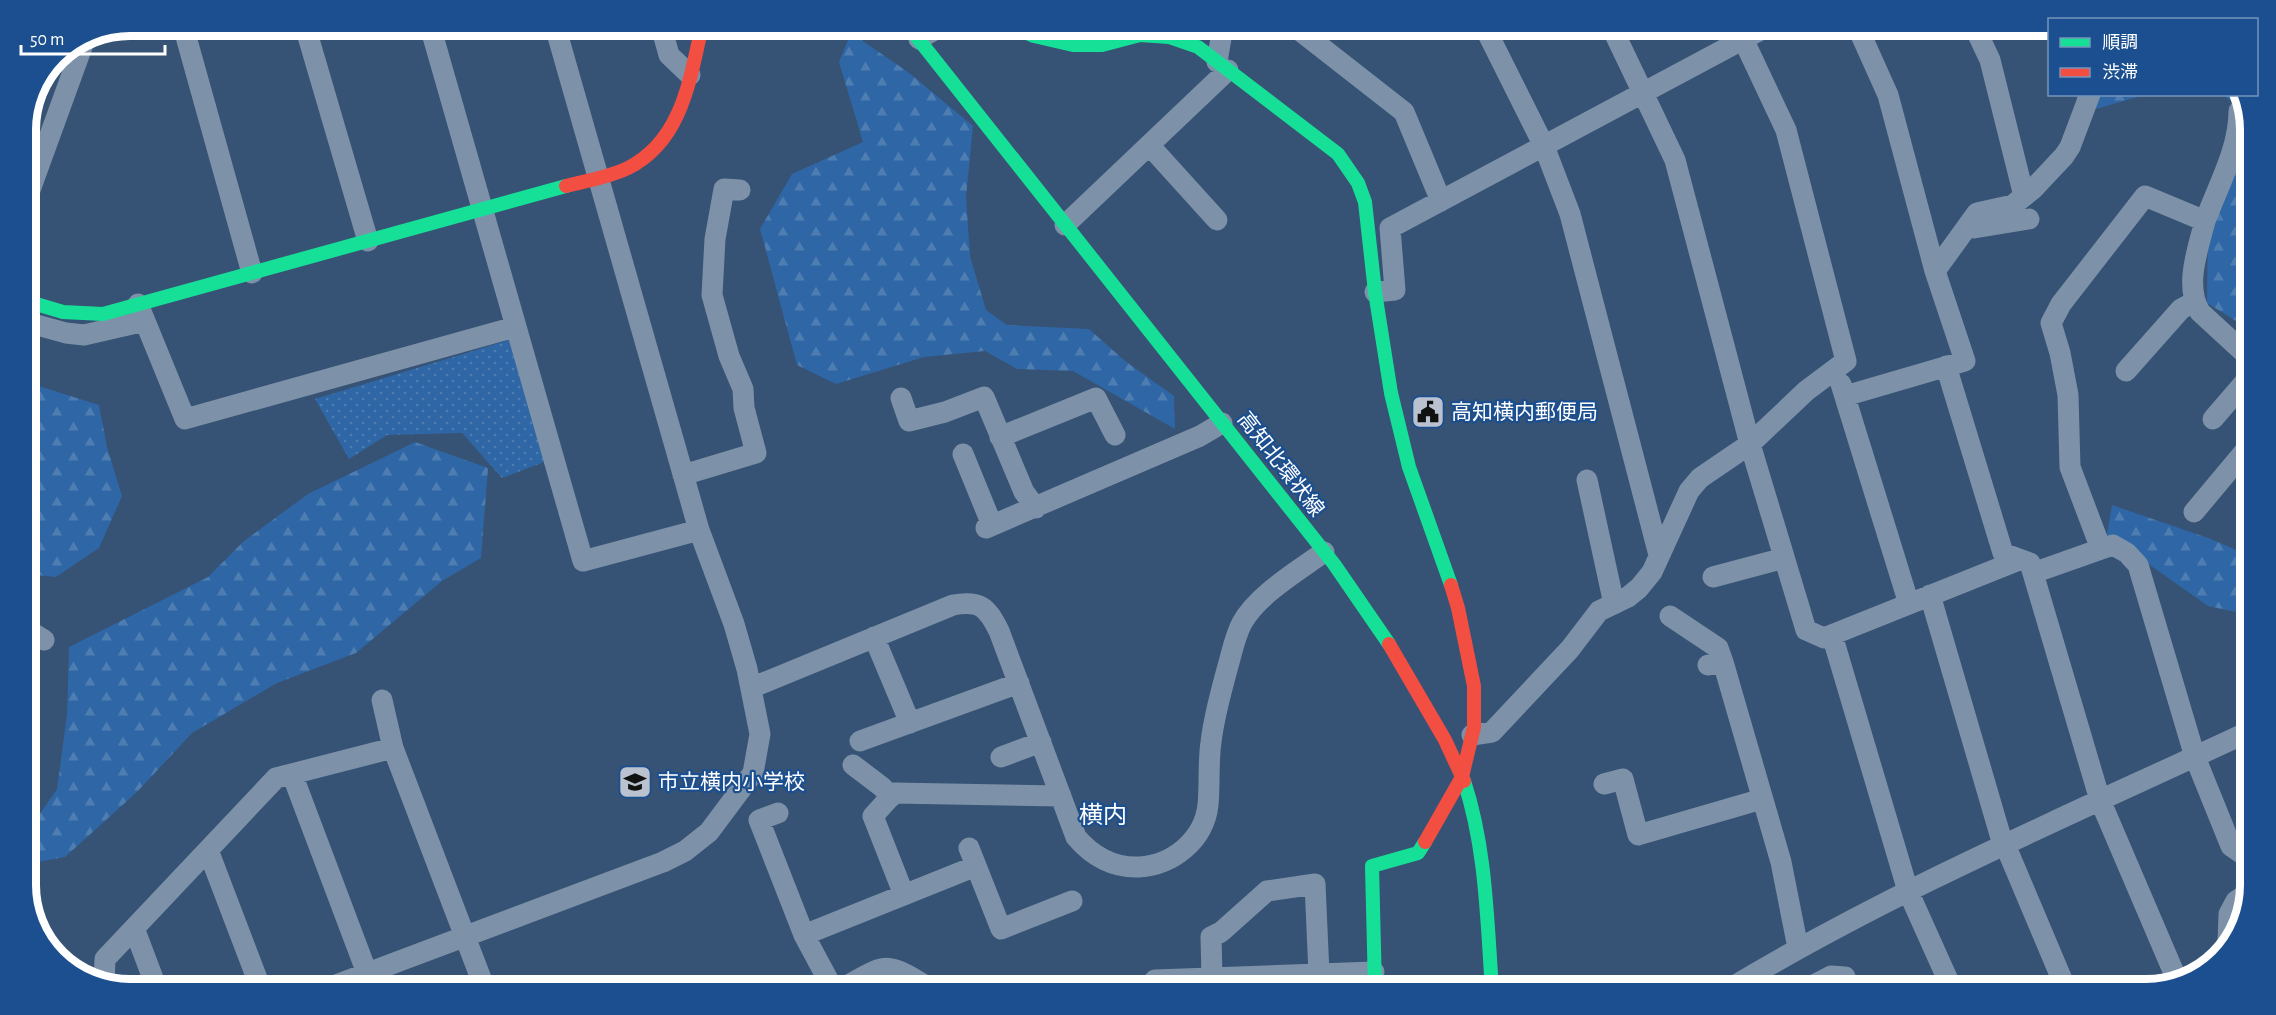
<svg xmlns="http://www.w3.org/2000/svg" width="2276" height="1015" font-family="'Alegreya Sans','Noto Sans JP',sans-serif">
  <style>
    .green { fill: url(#green-dots) }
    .forest { fill: url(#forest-firs) }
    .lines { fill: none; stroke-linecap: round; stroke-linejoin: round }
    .street { stroke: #7d92a8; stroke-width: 21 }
    .fast { stroke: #16e098; stroke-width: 14 }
    .jam { stroke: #f24e42; stroke-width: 14 }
    .labels { text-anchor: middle; stroke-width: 4.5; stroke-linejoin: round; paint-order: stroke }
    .poi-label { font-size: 21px; fill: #fff; stroke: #1b4f8f; text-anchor: start }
    .street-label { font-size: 21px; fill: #fff; stroke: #1b4f8f }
    .quarter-label { font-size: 24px; fill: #fff; stroke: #1b4f8f }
    .rim { fill: none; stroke: #fff; stroke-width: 8 }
  </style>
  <defs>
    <pattern id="green-dots" width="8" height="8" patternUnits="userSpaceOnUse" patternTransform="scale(1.5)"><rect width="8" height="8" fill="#2f66a5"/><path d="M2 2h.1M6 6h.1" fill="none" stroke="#4e7db2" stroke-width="1.8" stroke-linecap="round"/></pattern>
    <pattern id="forest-firs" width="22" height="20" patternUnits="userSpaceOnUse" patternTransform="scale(1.5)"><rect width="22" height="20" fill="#2f66a5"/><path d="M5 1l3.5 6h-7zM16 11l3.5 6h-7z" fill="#4e7db2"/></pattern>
  </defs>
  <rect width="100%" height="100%" fill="#365274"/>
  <path class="green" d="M509 340 544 462 502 478 462 433 387 435 349 459 315 399Z"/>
  <path class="forest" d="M851 33 908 72 973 126 966 197 970 256 986 310 1007 325 1089 329 1125 361 1174 396 1175 429 1073 371 1017 369 985 351 924 357 836 384 797 365 760 229 792 174 863 142 839 62Z
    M2077 95H2144L2075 115Z
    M2223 95H2240L2250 124V326H2244L2207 303 2208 219 2238 106Z
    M26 382 99 405 107 447 122 496 99 548 56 577 26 574Z
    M415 442 488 468 481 558 442 581 356 653 277 683 192 733 137 792 65 857 26 864V834L57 789 67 715 69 647 208 577 244 541 308 494Z
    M2112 505 2211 539 2250 556V615L2208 606 2107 535Z"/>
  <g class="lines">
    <path class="street" d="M183 26 252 273
      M305 26 368 241
      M430 26 583 561 699 530
      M661 26 669 55 690 75
      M1294 26 1404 112 1441 201
      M1480 26 1486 30 1544 146 1570 214 1659 555
      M1611 26 1675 160 1750 444 1806 630 1824 638 2019 560
      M1974 26 1990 60 2024 196
      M919 39 941 26
      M1217 62 1223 26
      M1149 145 1217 220
      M26 201 86 36
      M2205 221C2218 186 2239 149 2239 111
      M1065 225 1228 70
      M1974 228 2029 219
      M1935 271 1977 213 2013 205 2033 189 2064 156 2070 147 2090 94
      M1375 292 1395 290 1390 228 1768 26
      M138 304 185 419 515 327
      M26 322 66 333 84 335 145 321
      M1946 366 2003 553 2030 563 2100 800 2177 980
      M2126 371 2181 309 2194 302
      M1841 384 1909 604
      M1845 396 1965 361 1935 271 1888 95 1857 26
      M901 398 909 421 945 412 984 397 1024 492 1036 508
      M2213 419 2250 376
      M1000 437 1096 398 1115 435
      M963 454 992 525
      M683 475 756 453 744 408 743 389 729 356 712 295 715 239 724 189 740 190
      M1587 480 1614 604
      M2194 512 2250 445
      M986 528 1200 436 1222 423
      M2101 549 2113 545 2127 553 2138 565 2195 757 2231 846 2250 859
      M2033 573 2101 549 2070 467 2068 395 2060 353 2051 323 2061 304 2145 196 2205 221C2198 249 2184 286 2200 312L2250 358
      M1713 577 1784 558
      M1930 595 2001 838 2009 854 2066 989
      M1670 616 1718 648 1723 662
      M26 629 44 640
      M1832 635 1908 891 1952 989
      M874 637 910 723
      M1708 665 1723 662 1781 862 1798 948
      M751 688 953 605C980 600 987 607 999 631L1076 837C1093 857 1113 868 1139 867 1173 865 1204 840 1208 805 1210 784 1208 763 1211 742 1214 716 1221 692 1228 666 1232 652 1235 636 1242 623 1257 595 1298 571 1324 552
      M382 700 393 748 485 989
      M1472 735 1492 732 1570 649 1599 611 1628 597 1639 588 1652 572 1689 491 1700 478 1750 444 1806 391 1846 361 1786 130 1737 26
      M860 741 1019 683
      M1001 757 1041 742
      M853 765 882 787 891 797
      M292 774 373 989
      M1604 784 1623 779 1638 835 1762 799
      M778 813 759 820 804 935 833 989
      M969 848 1001 929 1072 901
      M208 850 261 989
      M904 895 873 816 894 793 1061 796
      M134 928 157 989
      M804 935 976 866
      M2228 943 2229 914 2236 901 2249 893
      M1212 978 1211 937 1221 932 1267 891 1315 884 1319 974
      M104 984 105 959 276 778 393 748
      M325 989 663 862 685 851 709 832 753 773 760 734 747 669 734 624 699 530 555 26
      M841 989C888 963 884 960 931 989
      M1147 989 1155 980 1374 972
      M1729 989C1895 889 2075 813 2250 731
      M1806 989 1831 976 1845 977 1850 989"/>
    <path class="fast" d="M908 26 1334 564 1389 644
      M1011 26 1034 36 1073 45H1102L1140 35 1169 37 1198 47 1338 154 1358 183 1365 202 1375 292 1391 393 1409 467 1451 585
      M26 301 63 312 103 314 566 186
      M1464 781C1486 847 1487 920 1492 989
      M1375 989 1372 866 1418 853 1425 842"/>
    <path class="jam" d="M566 186C585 181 610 177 628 168 682 141 690 79 702 26
      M1389 644 1445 740 1464 781
      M1425 842 1462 777 1474 727V686L1458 608 1451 585"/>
  </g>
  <defs>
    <symbol id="civic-square" viewBox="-11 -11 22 22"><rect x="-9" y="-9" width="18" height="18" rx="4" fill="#b9c2ce" stroke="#1b4f8f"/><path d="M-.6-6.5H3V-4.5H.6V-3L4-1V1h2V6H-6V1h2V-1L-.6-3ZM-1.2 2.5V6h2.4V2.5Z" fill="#111"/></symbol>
    <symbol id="school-square" viewBox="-11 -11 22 22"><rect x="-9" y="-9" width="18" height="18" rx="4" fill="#b9c2ce" stroke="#1b4f8f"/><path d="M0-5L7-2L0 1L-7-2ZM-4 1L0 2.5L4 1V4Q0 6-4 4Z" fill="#111"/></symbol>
  </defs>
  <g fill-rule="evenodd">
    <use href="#civic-square" x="1409" y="393" width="38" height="38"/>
    <use href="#school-square" x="616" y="763" width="38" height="38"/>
  </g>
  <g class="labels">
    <g class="poi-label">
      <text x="1451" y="419">高知横内郵便局</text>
      <text x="658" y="789">市立横内小学校</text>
    </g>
    <g class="street-label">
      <text transform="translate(1281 464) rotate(52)" y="7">高知北環状線</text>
    </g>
    <g class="quarter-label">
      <text x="1103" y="823">横内</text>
    </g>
  </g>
  <path d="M0 0H2276V1015H0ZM130 36H2146A94 94 0 0 1 2240 130V885A94 94 0 0 1 2146 979H130A94 94 0 0 1 36 885V130A94 94 0 0 1 130 36Z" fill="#1b4f8f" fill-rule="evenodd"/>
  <path class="rim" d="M130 36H2146A94 94 0 0 1 2240 130V885A94 94 0 0 1 2146 979H130A94 94 0 0 1 36 885V130A94 94 0 0 1 130 36Z"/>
  <rect x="2048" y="18" width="210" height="78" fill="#1b4f8f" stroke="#7695bc" stroke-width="1.5"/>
  <rect x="2060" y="38" width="30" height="9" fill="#16e098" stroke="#7695bc" stroke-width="1.5"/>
  <text x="2102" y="48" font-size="18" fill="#ffffff">順調</text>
  <rect x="2060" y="68" width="30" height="9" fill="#f24e42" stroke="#7695bc" stroke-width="1.5"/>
  <text x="2102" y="78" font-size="18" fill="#ffffff">渋滞</text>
  <path d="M21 45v9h144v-9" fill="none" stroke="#ffffff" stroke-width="3"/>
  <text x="30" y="45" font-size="18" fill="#ffffff" stroke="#1b4f8f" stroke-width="4.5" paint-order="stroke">50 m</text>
</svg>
